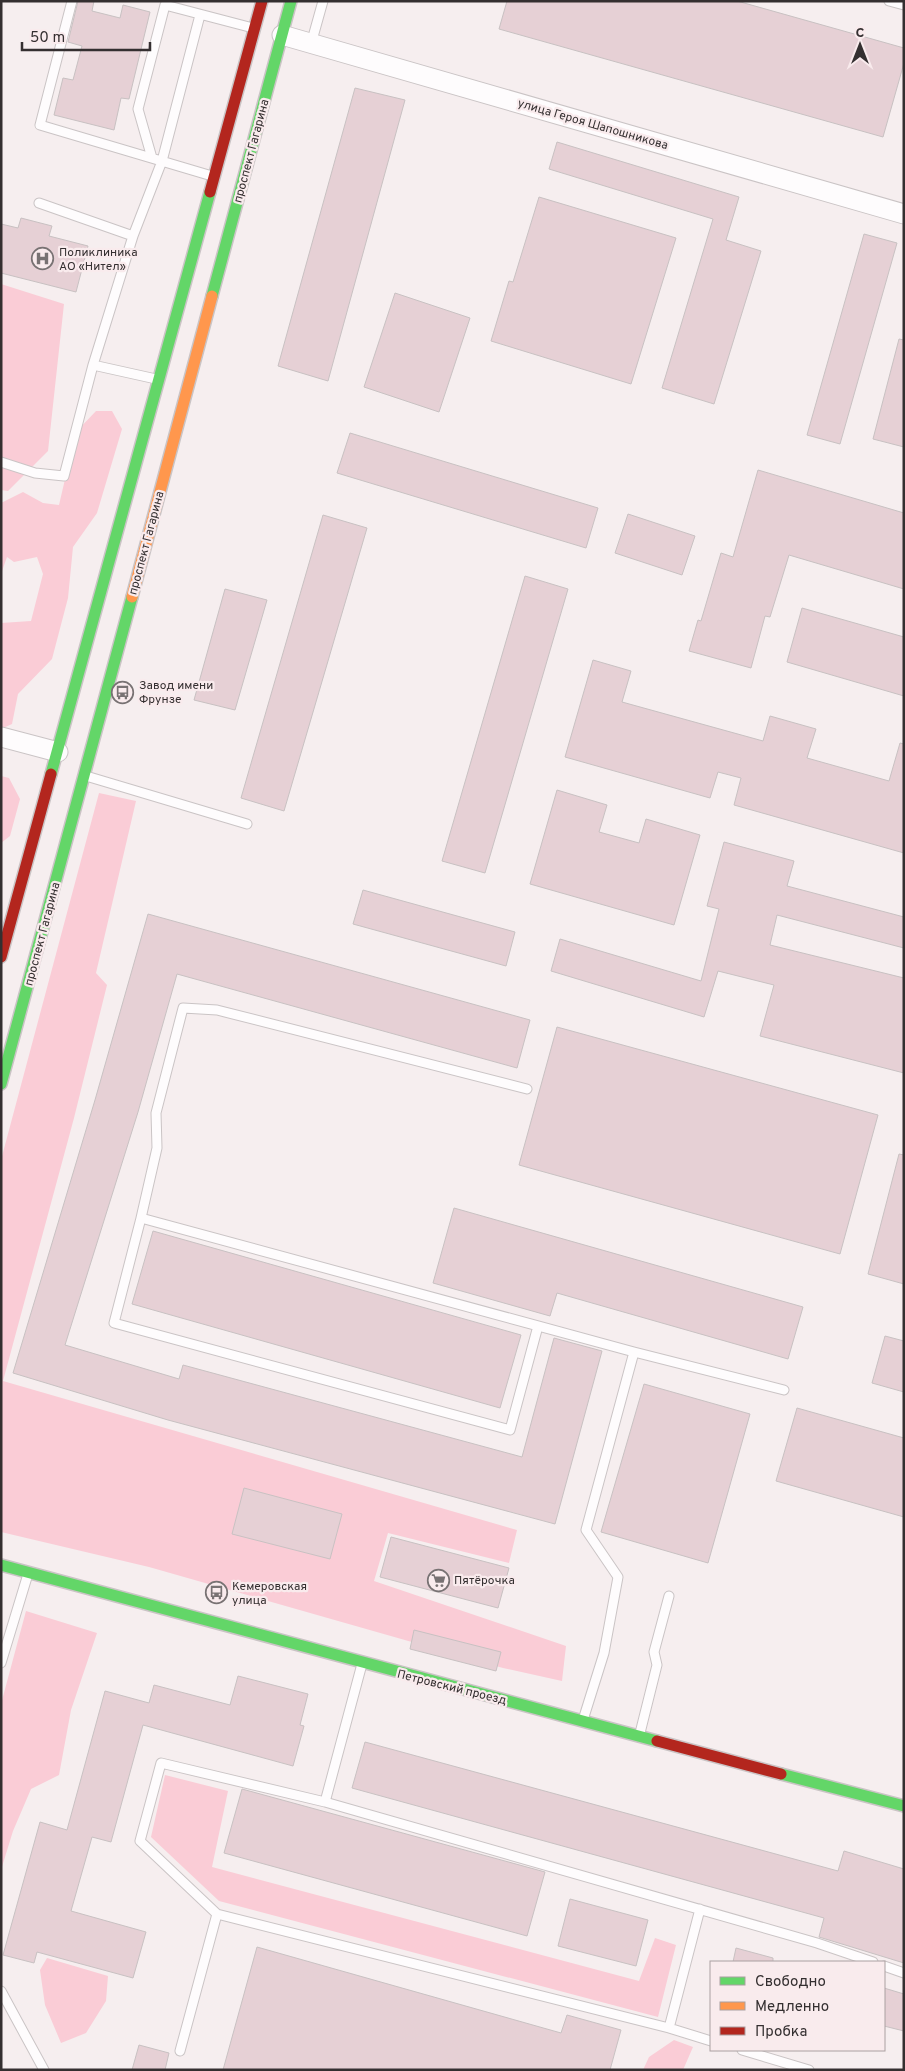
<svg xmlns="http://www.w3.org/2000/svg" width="905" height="2071" font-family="Overpass,sans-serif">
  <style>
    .green { fill: #faccd6 }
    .building { fill: #e6d0d5; stroke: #c8c1c2 }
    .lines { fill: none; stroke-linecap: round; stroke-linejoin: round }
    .lane-casing { stroke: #cac4c5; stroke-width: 11 }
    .street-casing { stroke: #cac4c5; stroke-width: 21 }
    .fast-casing { stroke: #cac4c5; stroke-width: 14 }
    .slow-casing { stroke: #cac4c5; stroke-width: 14 }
    .jam-casing { stroke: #cac4c5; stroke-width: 14 }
    .lane { stroke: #fefcfd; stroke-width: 9 }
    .street { stroke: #fefcfd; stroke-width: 19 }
    .fast { stroke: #63d668; stroke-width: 11 }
    .slow { stroke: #ff974d; stroke-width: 11 }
    .jam { stroke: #b3261e; stroke-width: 11 }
    .labels { text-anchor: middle; stroke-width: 4.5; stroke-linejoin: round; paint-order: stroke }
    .street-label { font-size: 12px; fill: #342f30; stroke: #f9ebed }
    .poi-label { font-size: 12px; fill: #342f30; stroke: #f9ebed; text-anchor: start }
  </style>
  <rect width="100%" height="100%" fill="#f6eeef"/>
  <path class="green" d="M1 284 64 304 48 451 8 491 1 490Z
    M96 411H112L122 429 97 513 73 547 68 598 52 659 18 694 12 724 1 729V623L31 621 43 574 37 557 14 562 7 557 1 574V503L23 492 43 503 59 505 76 432Z
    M1 776 9 778 20 799 10 836 1 843Z
    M99 793 136 801 96 973 107 985 74 1118 3 1381 517 1530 509 1563 388 1533 374 1581 566 1646 562 1681 503 1668 149 1567 1 1532V1160Z
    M26 1611 97 1633 71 1710 59 1775 31 1789 13 1831 1 1870V1704Z
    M165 1775 228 1791 212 1867 639 1981 655 1938 676 1945 658 2017 219 1901 151 1837Z
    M47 1958 108 1976 106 2001 86 2033 61 2043 45 2005 40 1970Z
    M674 2040 693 2047 683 2070H643L649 2057Z"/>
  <path class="building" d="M78 1H94L92 11 120 18 123 5 150 12 129 99 121 98 114 130 54 115 63 78 73 80 82 46 68 42Z
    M507 1H737L904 48V63L883 137 499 29Z
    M355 88 405 100 328 381 278 366Z
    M557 142 739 197 726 240 761 251 714 404 662 388 713 219 549 169Z
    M539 197 676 238 631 384 491 341 509 281 513 282Z
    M21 218 52 226 49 236 88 246 76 292 1 273V224L18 228Z
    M864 234 897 243 840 444 807 435Z
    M395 293 470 318 439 412 364 387Z
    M899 339 904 340V447L873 439Z
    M350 433 598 508 586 548 337 473Z
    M758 470 904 513V589L789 555 770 617 765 616 751 668 689 651 698 620 701 621 721 553 733 557Z
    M628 514 695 536 682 575 615 553Z
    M323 515 367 528 284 811 241 798Z
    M525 576 568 589 485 873 442 861Z
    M225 589 267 600 235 710 194 700Z
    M802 608 904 637V696L787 662Z
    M593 660 631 671 622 702 763 741 770 716 816 729 807 758 889 781 900 743 904 744V853L734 805 741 778 718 772 710 798 565 757Z
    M557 790 607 805 599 832 639 843 646 819 700 835 674 925 530 884Z
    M724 842 794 861 787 886 904 917V948L777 915 770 945 904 978V1073L760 1036 774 985 718 971 704 1017 551 971 560 939 701 981 719 909 707 906Z
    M363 890 515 932 506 966 353 924Z
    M148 914 530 1020 517 1068 177 974 138 1112 65 1345 179 1379 183 1365 522 1457 554 1338 602 1351 555 1524 168 1420 13 1373 95 1100Z
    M557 1027 878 1115 840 1254 519 1165Z
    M899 1154 904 1155V1284L868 1274Z
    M454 1208 803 1307 788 1359 557 1293 550 1316 433 1283Z
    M153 1231 521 1335 500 1408 132 1304Z
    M885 1336 904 1341V1392L872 1383Z
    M644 1384 750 1414 708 1563 601 1532Z
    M797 1408 904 1438V1517L776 1481Z
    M244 1488 342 1514 330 1559 232 1534Z
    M391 1537 509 1568 498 1608 380 1577Z
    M414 1630 501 1652 496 1671 410 1649Z
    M238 1676 308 1694 300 1725 304 1726 293 1766 143 1725 111 1842 92 1837 71 1911 146 1932 133 1978 37 1952 34 1963 3 1955 40 1822 67 1830 105 1691 149 1703 154 1685 230 1705Z
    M365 1742 838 1871 844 1851 904 1869V1963L819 1937 824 1918 352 1788Z
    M242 1789 545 1872 527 1936 224 1853Z
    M570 1899 648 1920 636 1966 558 1946Z
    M257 1947 561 2033 567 2015 621 2030 610 2070H223Z
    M736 1948 773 1958V1962H733Z
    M884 1988 904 1994V2031L884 2026Z
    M139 2045 169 2053 165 2070H132Z"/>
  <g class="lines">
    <defs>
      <path id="lane" d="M72 1 40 125 212 176
        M889 1 904 5
        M311 44 323 1
        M152 158 138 109 165 5 253 28
        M39 203 133 236
        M93 365 156 379
        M1 462 35 473 64 476 93 365 133 236 162 161 200 15
        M86 776 247 824
        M527 1089 217 1010 183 1008 156 1113 157 1148 141 1218 634 1352 784 1390
        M141 1218 114 1323 510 1430 538 1326
        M1 1663 28 1574
        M583 1720 604 1653 618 1577 586 1530 634 1352
        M640 1733 657 1665 654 1652 669 1596
        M325 1802 362 1664
        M217 1914 140 1841 161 1763 325 1802 817 1943 873 1962
        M884 1966 904 1973
        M1 1991 44 2070
        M669 2028 700 1909
        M742 2050 809 2070
        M180 2051 217 1914 669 2028 711 2041"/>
      <path id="street" d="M282 35 904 214
        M1 737 58 752"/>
      <path id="fast" d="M212 296 291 1
        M51 774 210 192
        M1 1084 132 597
        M1 1565 657 1741
        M781 1774 904 1806"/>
      <path id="slow" d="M132 597 212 296"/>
      <path id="jam" d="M210 192 262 1
        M1 957 51 774
        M657 1741 781 1774"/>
    </defs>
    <use href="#lane" class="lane-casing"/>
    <use href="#street" class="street-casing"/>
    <use href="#fast" class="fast-casing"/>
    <use href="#slow" class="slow-casing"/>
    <use href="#jam" class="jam-casing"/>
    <use href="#lane" class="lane"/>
    <use href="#street" class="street"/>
    <use href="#fast" class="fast"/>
    <use href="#slow" class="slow"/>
    <use href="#jam" class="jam"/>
  </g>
  <defs>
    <symbol id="hospital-ring" viewBox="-11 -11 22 22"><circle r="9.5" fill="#f9ebed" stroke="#787273" stroke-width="1.5"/><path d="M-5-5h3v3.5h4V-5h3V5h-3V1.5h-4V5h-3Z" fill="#787273"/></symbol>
    <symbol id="bus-ring" viewBox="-11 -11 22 22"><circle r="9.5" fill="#f9ebed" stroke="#787273" stroke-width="1.5"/><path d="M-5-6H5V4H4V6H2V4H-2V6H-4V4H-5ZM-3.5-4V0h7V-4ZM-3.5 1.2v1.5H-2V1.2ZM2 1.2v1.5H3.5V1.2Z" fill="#787273"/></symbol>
    <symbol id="supermarket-ring" viewBox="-11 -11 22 22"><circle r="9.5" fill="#f9ebed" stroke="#787273" stroke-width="1.5"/><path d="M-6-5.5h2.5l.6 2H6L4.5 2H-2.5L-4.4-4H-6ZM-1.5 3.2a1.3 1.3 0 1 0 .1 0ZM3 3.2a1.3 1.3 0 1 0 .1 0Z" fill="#787273"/></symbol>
  </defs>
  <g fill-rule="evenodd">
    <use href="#hospital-ring" x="30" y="246" width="25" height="25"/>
    <use href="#bus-ring" x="110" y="680" width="25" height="25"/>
    <use href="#supermarket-ring" x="426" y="1568" width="25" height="25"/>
    <use href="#bus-ring" x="204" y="1580" width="25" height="25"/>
  </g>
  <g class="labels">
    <g class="street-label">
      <text transform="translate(593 124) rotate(16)" y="4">улица Героя Шапошникова</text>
      <text transform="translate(251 151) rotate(-75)" y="4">проспект Гагарина</text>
      <text transform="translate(146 543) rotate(-75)" y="4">проспект Гагарина</text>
      <text transform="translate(42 934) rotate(-75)" y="4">проспект Гагарина</text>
      <text transform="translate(452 1687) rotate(14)" y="4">Петровский проезд</text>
    </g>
    <g class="poi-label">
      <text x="59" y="256">Поликлиника<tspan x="59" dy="14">АО «Нител»</tspan></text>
      <text x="139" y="689">Завод имени<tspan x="139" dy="14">Фрунзе</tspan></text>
      <text x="454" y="1584">Пятёрочка</text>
      <text x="232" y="1590">Кемеровская<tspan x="232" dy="14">улица</tspan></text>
    </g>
  </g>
  <rect width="905" height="2071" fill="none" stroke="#342f30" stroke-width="5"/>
  <rect x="710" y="1961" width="175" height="90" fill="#f9ebed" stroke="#aaa0a1"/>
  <rect x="720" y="1977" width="25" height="8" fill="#63d668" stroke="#aaa0a1"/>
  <text x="755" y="1986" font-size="15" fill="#342f30">Свободно</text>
  <rect x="720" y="2002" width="25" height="8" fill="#ff974d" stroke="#aaa0a1"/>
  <text x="755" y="2011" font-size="15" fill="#342f30">Медленно</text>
  <rect x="720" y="2027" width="25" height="8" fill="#b3261e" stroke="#aaa0a1"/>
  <text x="755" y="2036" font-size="15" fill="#342f30">Пробка</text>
  <g transform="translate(860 45)" stroke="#f9ebed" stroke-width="4" paint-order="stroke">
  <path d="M0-4L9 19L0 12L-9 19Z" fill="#342f30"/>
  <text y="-8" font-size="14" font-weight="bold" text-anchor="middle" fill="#342f30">С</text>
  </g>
  <path d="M22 42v8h128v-8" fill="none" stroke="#342f30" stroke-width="2.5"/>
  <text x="30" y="42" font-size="15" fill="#342f30" stroke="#f9ebed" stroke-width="4" paint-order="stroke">50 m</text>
</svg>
